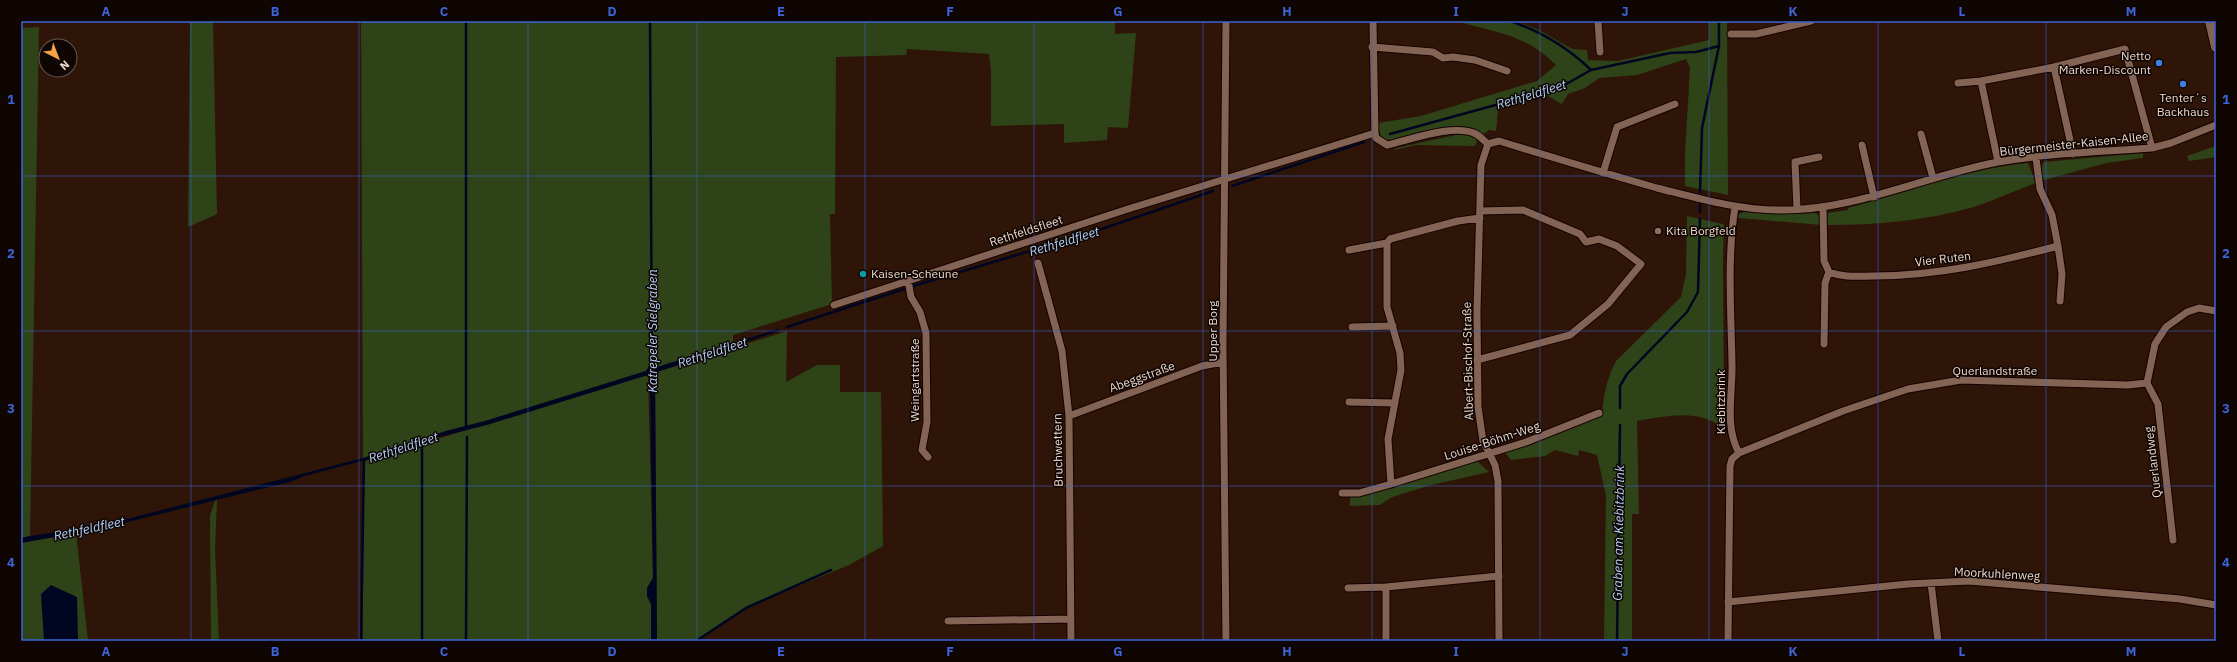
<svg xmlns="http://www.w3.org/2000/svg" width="2237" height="662" font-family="'IBM Plex Sans',sans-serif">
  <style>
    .green { fill: #2e4418 }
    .water { fill: #000621 }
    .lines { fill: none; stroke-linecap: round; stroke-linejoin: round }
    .stream { stroke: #000621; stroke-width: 2.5 }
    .street-casing { stroke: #160200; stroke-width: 9 }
    .secondary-casing { stroke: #160200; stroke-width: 12 }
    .street { stroke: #836354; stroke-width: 7 }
    .secondary { stroke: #836354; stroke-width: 10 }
    .grid { fill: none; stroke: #3c63d7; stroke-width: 1; stroke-opacity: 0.55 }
    .shop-dot { fill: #3f7fe0; stroke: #0f0502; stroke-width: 1.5 }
    .education-dot { fill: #8d6e63; stroke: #0f0502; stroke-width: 1.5 }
    .culture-dot { fill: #0f9aa8; stroke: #0f0502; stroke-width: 1.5 }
    .labels { text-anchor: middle; stroke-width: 3; stroke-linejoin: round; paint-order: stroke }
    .poi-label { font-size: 12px; fill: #ebd8cf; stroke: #0f0502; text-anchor: start }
    .street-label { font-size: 12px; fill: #ebd8cf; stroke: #0f0502 }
    .water-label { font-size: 13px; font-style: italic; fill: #b0d0f8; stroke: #0f0502 }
    .neatline { fill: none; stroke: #3c63d7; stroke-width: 1.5 }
    .grid-label { font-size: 13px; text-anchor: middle; font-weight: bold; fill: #3c63d7 }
  </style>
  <rect width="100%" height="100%" fill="#2f1507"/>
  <path class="green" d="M190 21H213L217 214 188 227Z
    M361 21H1115V34L1136 33 1128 128 1108 127 1107 140 1064 143V124L991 126V69L989 54 907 49 906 55 836 57 835 214H830L832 304 733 335V343L657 368 655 365 646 371 588 390 485 421 446 431 363 458Z
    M1455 21H1516L1539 30 1572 49 1587 50 1588 60 1618 61 1709 40V21H1727L1728 195 1685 186V154L1690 68 1686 59 1637 75 1599 78 1585 88 1568 94 1562 104 1546 95 1498 110 1496 131 1489 130 1484 134 1468 127H1452L1389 141C1379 137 1379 132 1378 123L1421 116 1537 81 1556 65C1526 34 1494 32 1455 21Z
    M39 27 30 536 21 538V28Z
    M1456 135H1468L1478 139 1475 146 1416 145 1394 150 1396 148Z
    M2216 146V157L2189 161 2187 156Z
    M2143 153V158L2106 163 2041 181V168L2044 162Z
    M2028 163 2036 183C2015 190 1995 200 1974 207 1925 221 1876 225 1826 225L1828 213 1848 210V208C1908 192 1966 169 2028 163Z
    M1744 212 1779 214 1816 213 1820 217 1822 225 1738 218 1739 214Z
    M1687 216 1723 224 1724 226 1723 258 1724 429C1700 408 1666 416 1637 421L1639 514H1632V641H1604L1606 496 1597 455 1579 450 1578 456 1555 450 1545 456 1511 460 1504 451 1602 413C1604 394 1607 378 1616 361L1681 297 1686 274Z
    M787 331 786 382 817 365H840V392H881L883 546 849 565 748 607 695 641H657L655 376 657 372Z
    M648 374 653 578 647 588V596L651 604V641H363V462Z
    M1476 460 1489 472 1431 485 1392 497 1380 505 1350 506V495Z
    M217 500 215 549 219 641H211L210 515 215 501Z
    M76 533 88 641H21V543Z"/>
  <path class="water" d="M733 343V347L657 372 655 376 657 641H651V604L647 596V588L653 578 650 378 648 375 487 425 435 438 407 449 305 476 290 482 99 529 21 543V538L30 536 90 527 127 519 363 458 446 431 485 421 646 371 649 366 655 365 657 367Z
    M51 585 77 597 78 641H44L41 594Z"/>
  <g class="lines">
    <path class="stream" d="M466 21V427
      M650 21 652 369
      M1510 21C1540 31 1568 48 1591 70
      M1390 134 1561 87 1591 70 1670 53 1696 52 1719 46
      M1232 186 1364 142
      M1700 192 1702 128 1719 46V21
      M1700 212V205
      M913 286 1087 234 1213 191
      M787 327 904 289
      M730 346 778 330
      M1620 408V386L1627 374 1687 312 1698 292 1700 219
      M422 442V641
      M361 641 364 460
      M466 641 467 437
      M696 641 746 608 831 570
      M1617 641 1620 425"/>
    <defs>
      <path id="street" d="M1226 21 1223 345 1226 641
        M1373 21 1375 133
        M1598 21 1600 52
        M1731 34H1756L1811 21
        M1372 47 1433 52 1443 58 1453 57 1475 60 1507 71
        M1958 83 1981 81
        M1921 134 1933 178
        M1862 145 1874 197
        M2073 154 2054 67 2125 49 2152 148
        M2036 158 2040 189 2052 215 2058 246 2062 274 2060 301
        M1998 162 1981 81 2054 67
        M1603 173 1617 127 1675 104
        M1735 207C1727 258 1731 310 1732 363 1733 393 1724 426 1739 453
        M1823 207 1824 261 1829 272 1825 283 1824 344
        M1797 209 1795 162 1819 157
        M1480 218 1458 221 1390 239 1387 243V307L1400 353 1401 370 1388 439 1391 484 1526 442 1599 413
        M1349 250 1387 243
        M1038 263 1062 351 1069 416 1071 641
        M1829 272C1844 278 1858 276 1874 276 1937 276 1998 262 2058 246
        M908 280 911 297 920 312 926 333 927 422 922 450 928 457
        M834 305 1128 209 1375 133 1376 138 1387 145C1410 140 1454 123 1476 134 1480 136 1484 141 1488 144
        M1352 327 1393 326
        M1477 360 1570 335 1608 304 1641 264 1617 246 1599 239 1586 242 1580 234 1523 210 1480 211
        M2147 383 2158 404 2173 540
        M2147 383 2155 344 2166 327 2187 312 2199 308 2216 311
        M1349 402 1395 403
        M1069 416 1202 366 1223 362
        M1342 493H1359L1391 484
        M1931 583 1938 641
        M1348 588 1386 587
        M1728 602 1908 584 1969 581 2180 599 2216 605
        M948 621 1070 619
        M1386 641V587L1499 576
        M1499 641 1498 481 1495 465 1483 441 1478 407 1477 311 1481 165 1488 144 1499 141C1551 157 1604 173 1657 188 1697 198 1737 210 1779 210 1855 211 1924 176 1998 162 2049 153 2101 152 2152 148L2171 143 2216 125
        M1728 641 1730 466 1732 459 1739 453 1843 411 1908 389 1961 380 2128 385 2147 383"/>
      <path id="secondary" d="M2210 21 2216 47"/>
    </defs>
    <use href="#street" class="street-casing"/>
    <use href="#secondary" class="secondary-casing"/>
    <use href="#street" class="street"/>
    <use href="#secondary" class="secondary"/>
  </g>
  <path class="grid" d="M191 21V641M359 21V641M528 21V641M697 21V641M865 21V641M1034 21V641M1203 21V641M1372 21V641M1540 21V641M1709 21V641M1878 21V641M2046 21V641M21 176H2216M21 331H2216M21 486H2216"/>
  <g class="shop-dot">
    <circle cx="2159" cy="63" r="4"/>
    <circle cx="2183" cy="84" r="4"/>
  </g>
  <circle class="education-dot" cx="1658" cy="231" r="4"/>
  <circle class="culture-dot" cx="863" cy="274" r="4"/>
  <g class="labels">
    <g class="poi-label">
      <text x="2151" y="60" text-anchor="end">Netto<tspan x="2151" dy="14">Marken-Discount</tspan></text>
      <text x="2183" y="102" text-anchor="middle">Tenter´s<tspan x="2183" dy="14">Backhaus</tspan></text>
      <text x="1666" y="235">Kita Borgfeld</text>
      <text x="871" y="278">Kaisen-Scheune</text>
    </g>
    <g class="street-label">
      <text transform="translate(2074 144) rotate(-6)" y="4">Bürgermeister-Kaisen-Allee</text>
      <text transform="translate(1026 231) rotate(-18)" y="4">Rethfeldsfleet</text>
      <text transform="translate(1943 259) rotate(-7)" y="4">Vier Ruten</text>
      <text transform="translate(1213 331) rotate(-90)" y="4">Upper Borg</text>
      <text transform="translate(1468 361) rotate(-91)" y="4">Albert-Bischof-Straße</text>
      <text x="1995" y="375">Querlandstraße</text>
      <text transform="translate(1142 377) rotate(-20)" y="4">Abeggstraße</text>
      <text transform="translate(915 380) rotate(-90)" y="4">Weingartstraße</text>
      <text transform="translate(1721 402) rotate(-90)" y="4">Kiebitzbrink</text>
      <text transform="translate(1492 441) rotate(-18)" y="4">Louise-Böhm-Weg</text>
      <text transform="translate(1058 450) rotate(-91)" y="4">Bruchwettern</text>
      <text transform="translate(2153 462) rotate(-97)" y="4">Querlandweg</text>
      <text transform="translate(1997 574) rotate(3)" y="4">Moorkuhlenweg</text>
    </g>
    <g class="water-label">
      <text transform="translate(1531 94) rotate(-17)" y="5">Rethfeldfleet</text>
      <text transform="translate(1064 241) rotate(-17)" y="5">Rethfeldfleet</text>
      <text transform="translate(652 331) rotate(-90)" y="5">Katrepeler Sielgraben</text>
      <text transform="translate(712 352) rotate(-18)" y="5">Rethfeldfleet</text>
      <text transform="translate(403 447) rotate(-18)" y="5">Rethfeldfleet</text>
      <text transform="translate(89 528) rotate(-12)" y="5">Rethfeldfleet</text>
      <text transform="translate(1618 533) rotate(-89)" y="5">Graben am Kiebitzbrink</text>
    </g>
  </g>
  <rect width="2237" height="662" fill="none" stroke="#0f0502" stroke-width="44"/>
  <g transform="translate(58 58) rotate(138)"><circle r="19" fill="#0f0502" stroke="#675954"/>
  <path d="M0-3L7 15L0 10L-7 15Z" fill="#f5a346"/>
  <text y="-6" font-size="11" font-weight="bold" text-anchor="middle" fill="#ebd8cf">N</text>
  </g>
  <rect x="22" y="22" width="2193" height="618" class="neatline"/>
  <g class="grid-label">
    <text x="106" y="16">A</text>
    <text x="275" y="16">B</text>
    <text x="444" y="16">C</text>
    <text x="612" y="16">D</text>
    <text x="781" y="16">E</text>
    <text x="950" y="16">F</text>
    <text x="1118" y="16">G</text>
    <text x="1287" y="16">H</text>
    <text x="1456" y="16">I</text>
    <text x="1625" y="16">J</text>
    <text x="1793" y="16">K</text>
    <text x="1962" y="16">L</text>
    <text x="2131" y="16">M</text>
    <text x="11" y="104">1</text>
    <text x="2226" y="104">1</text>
    <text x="11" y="258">2</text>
    <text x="2226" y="258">2</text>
    <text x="11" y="413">3</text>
    <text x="2226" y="413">3</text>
    <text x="11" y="567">4</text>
    <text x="2226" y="567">4</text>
    <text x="106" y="656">A</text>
    <text x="275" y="656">B</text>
    <text x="444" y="656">C</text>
    <text x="612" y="656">D</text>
    <text x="781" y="656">E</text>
    <text x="950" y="656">F</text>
    <text x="1118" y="656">G</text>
    <text x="1287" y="656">H</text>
    <text x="1456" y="656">I</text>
    <text x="1625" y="656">J</text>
    <text x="1793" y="656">K</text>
    <text x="1962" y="656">L</text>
    <text x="2131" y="656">M</text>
  </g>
</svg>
